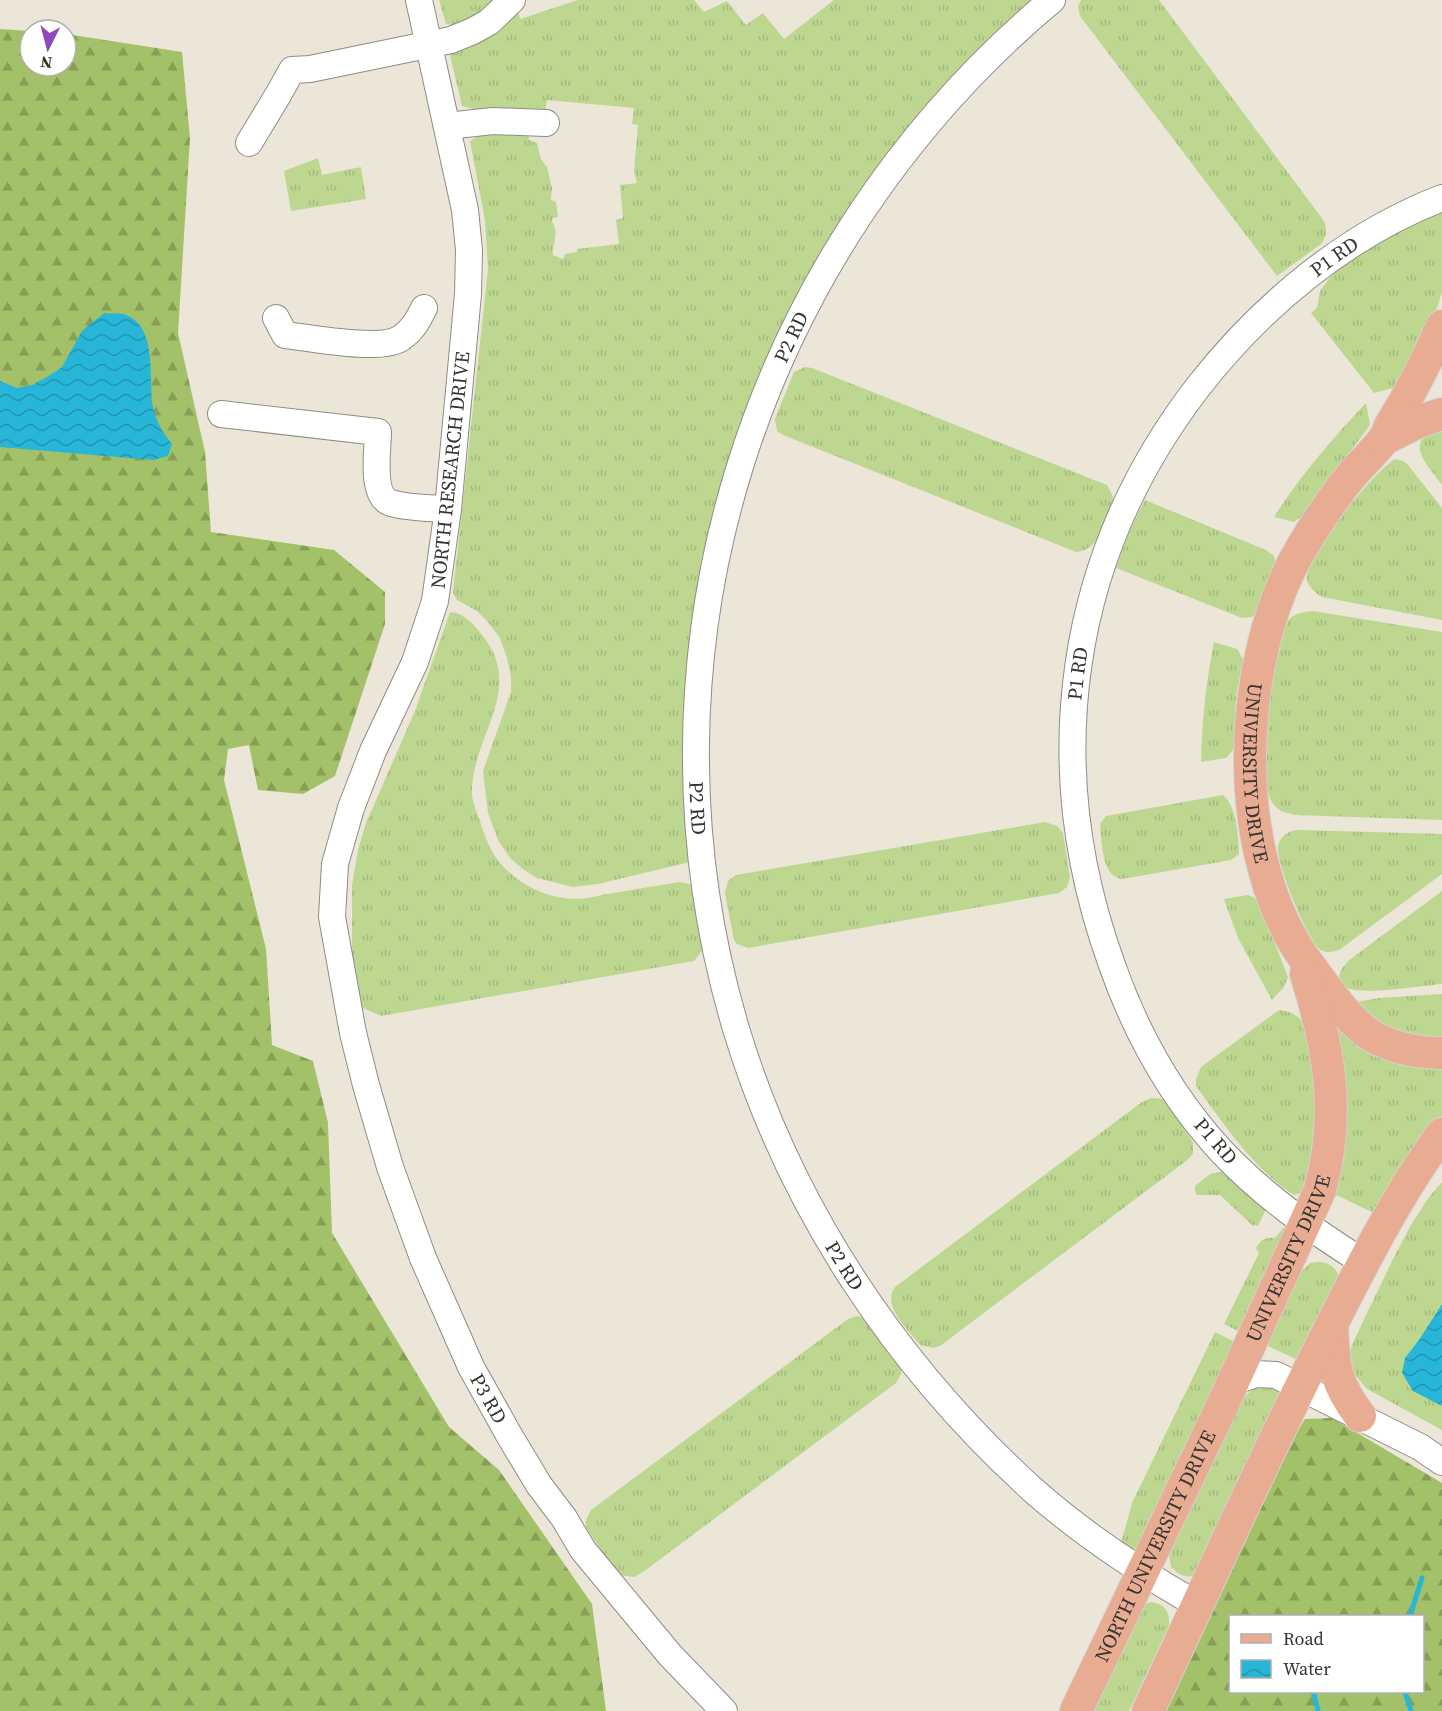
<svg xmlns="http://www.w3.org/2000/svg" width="1442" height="1711" font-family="'Source Serif 4',serif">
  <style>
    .built { fill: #ebe6d8; fill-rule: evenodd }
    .grass { fill: url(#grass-tufts) }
    .forest { fill: url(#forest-firs); fill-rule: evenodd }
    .water { fill: url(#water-waves) }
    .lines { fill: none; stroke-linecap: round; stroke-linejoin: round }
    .stream { stroke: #27b6d7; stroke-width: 5 }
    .minor-casing { stroke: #8f8c85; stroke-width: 28 }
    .major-casing { stroke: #d3d2d2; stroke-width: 34 }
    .minor { stroke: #fff; stroke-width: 26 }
    .major { stroke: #e8ac93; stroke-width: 32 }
    .labels { text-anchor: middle; stroke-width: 6; stroke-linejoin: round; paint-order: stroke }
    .street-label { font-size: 20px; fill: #353431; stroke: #fff }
  </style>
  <defs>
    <pattern id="grass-tufts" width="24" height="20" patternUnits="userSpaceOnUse" patternTransform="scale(1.5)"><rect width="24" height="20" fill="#bdd790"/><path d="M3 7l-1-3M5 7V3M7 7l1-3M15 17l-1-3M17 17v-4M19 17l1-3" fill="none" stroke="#a3b97d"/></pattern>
    <pattern id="forest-firs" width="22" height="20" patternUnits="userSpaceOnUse" patternTransform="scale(1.5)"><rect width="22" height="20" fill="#a3c168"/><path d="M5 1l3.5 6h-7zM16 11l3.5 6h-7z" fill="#869e56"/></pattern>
    <pattern id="water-waves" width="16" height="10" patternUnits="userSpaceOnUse" patternTransform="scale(1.5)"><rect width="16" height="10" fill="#27b6d7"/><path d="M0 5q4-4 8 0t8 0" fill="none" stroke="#2295af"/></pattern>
  </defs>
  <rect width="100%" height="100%" fill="#f8f5ed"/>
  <path class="built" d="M0 0H1442V1711H0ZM30 30H66V66H30ZM1230 1616H1422V1692H1230Z"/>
  <path class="grass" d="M439 0H499C484 15 469 30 446 24Z
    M578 0H694L704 12 727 1 746 25 763 13 784 39 834 0H1034L958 75 877 168 812 270 754 395 716 516 694 861 598 884 573 887 537 878 524 870 511 859 499 842 488 813 483 771 511 692V677L507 658 500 638 488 622 477 611 457 600 453 593 488 269 485 220 470 141C490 128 505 130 528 133L529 140 537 143 541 159 547 167 552 188 551 200 556 202 558 217 553 218 552 222C560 234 552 243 553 255L563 259 565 254 577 252V249L619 244 616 220 623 218 620 185 637 183 634 171 638 125 632 124 634 108 547 100 545 112 477 110 462 106 450 55 518 8 520 19Z
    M1081 0H1159L1324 221C1327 230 1327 236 1321 244L1277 276 1080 16 1078 7Z
    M318 158 322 175 361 167 366 199 291 211 284 171Z
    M1442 212V292L1436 311 1406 377 1393 388 1374 393 1311 313 1317 308 1320 291 1336 270 1389 237Z
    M805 367 812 368 1107 485 1113 497 1112 505C1104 522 1099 551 1076 552L783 435 777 431 775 419 794 372Z
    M1366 403 1370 425 1302 516 1294 522 1274 517C1301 475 1332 439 1366 403Z
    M1442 424V485C1423 459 1403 443 1442 424Z
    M1395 459 1403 461 1408 465 1442 508V620L1322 597C1316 593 1308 587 1307 580 1304 557 1374 471 1395 459Z
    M1145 500 1266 550 1274 556 1276 565 1257 612 1252 617 1242 618 1116 568 1130 530Z
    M1313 611 1442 632V820L1295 815C1287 813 1280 812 1274 805 1253 782 1271 647 1288 621 1293 613 1304 612 1313 611Z
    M450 612C464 613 473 623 482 635 527 690 470 737 472 795 473 804 477 813 480 821 483 831 487 842 492 851 507 879 544 899 576 899 586 899 597 896 607 894 631 890 655 886 679 882L689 884 694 887 708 943 694 961 381 1016 363 1008 356 992 352 956V885L358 850 366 823 415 711Z
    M1214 642 1237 649 1243 659 1236 697 1234 745 1233 750 1226 758 1201 762C1202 721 1206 682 1214 642Z
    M1223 795C1236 804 1239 839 1239 854L1231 860 1122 879C1101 877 1102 841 1100 824L1106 816Z
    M1045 822 1057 826 1063 833 1070 877 1067 887 1059 893 748 948 737 944 734 940 725 893 728 881 736 875Z
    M1298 830 1442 834V874L1339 950C1332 952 1327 953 1321 950 1308 942 1275 861 1278 846 1280 836 1288 831 1298 830Z
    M1442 891V984C1416 986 1366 996 1342 987 1336 975 1340 971 1348 961Z
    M1248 895 1257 899 1259 902 1288 977 1284 987 1272 1000 1238 938 1224 899Z
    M1442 994V1042H1432L1380 1026 1355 1002 1380 998Z
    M1279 1010C1288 1011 1297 1014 1303 1022 1320 1051 1317 1164 1301 1193L1294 1195C1255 1171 1223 1123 1196 1086V1079L1201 1067Z
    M1332 1016 1442 1062V1116L1406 1167 1378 1215 1332 1193Z
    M1151 1098 1163 1099 1167 1102 1193 1142V1154L1186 1161 940 1346 933 1348 920 1345C909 1330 881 1306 895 1287L1142 1102Z
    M1224 1171 1267 1207 1258 1226 1252 1225 1220 1195H1197L1195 1191V1186L1210 1174Z
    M1442 1182V1430L1367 1389 1355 1375 1349 1358 1352 1345 1358 1332 1393 1259 1411 1225 1429 1197Z
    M1284 1227 1286 1233 1244 1334 1224 1324 1259 1253 1256 1248C1261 1239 1266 1237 1275 1238Z
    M1317 1262C1329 1261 1336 1268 1340 1278L1304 1363 1266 1345 1301 1272 1310 1263Z
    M857 1316 864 1318 902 1367 901 1374 896 1383 643 1572 634 1577 618 1575 586 1528V1520L591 1510 848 1319Z
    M1215 1332 1243 1346 1138 1550 1131 1551 1119 1544 1122 1540 1132 1503Z
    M1258 1386H1287L1201 1573C1188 1579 1181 1577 1171 1567L1168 1549 1242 1398Z
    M1150 1602C1165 1603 1170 1612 1169 1626L1129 1711H1091L1139 1607Z"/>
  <path class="forest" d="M0 29 30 31V66H66V34L182 52 190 138 178 333 205 452 211 532 334 550 385 592V624L335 776 303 794 258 790 249 745 228 749 224 780 266 949 272 1045 313 1061 328 1123 332 1233 449 1427 499 1470 592 1604 606 1711H0Z
    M1332 1418 1442 1483V1711H1162L1283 1454 1305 1419ZM1230 1616H1422V1692H1230Z"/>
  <path class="water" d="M104 313C110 314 118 313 123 314 159 324 148 380 153 407 156 421 163 433 172 444L168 456 153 460 0 447V381L17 388 32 385 47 377 62 367 82 331Z
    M1442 1304V1406L1413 1391 1402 1373 1405 1358 1419 1340Z"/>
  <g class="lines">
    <path class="stream" d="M1410 1616 1422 1578
      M1312 1692 1314 1694 1318 1711
      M1405 1692 1411 1711"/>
    <defs>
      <g id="minor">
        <path id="s1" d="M419 0 465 210 469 250 468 294 448 509 435 601 415 662 373 751 351 808 335 864 332 917 353 1033 366 1085 390 1167 423 1258 471 1367 509 1435 539 1485 564 1518 583 1550 670 1655 724 1711"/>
        <path id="s2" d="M1052 0C752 251 623 655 737 1032 791 1209 897 1367 1034 1491 1084 1535 1140 1572 1198 1605"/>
        <path d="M447 126 493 121 546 123"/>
        <path d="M249 143 278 95 292 70 310 69 451 40 473 31 489 22 512 0"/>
        <path d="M276 318 285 335C311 338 381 352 401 338 413 330 418 320 424 308"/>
        <path d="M221 414 378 432C378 449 370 496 391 503 406 508 431 508 448 509"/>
        <path id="s3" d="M1363 1262C1312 1230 1264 1196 1222 1152 1173 1099 1136 1033 1112 965 1039 764 1067 557 1198 387 1261 306 1346 235 1442 198"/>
        <path d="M1233 1382 1256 1374 1276 1375 1420 1447 1442 1462"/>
      </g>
      <g id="major">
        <path id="s4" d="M1442 326C1427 362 1410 394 1390 426 1388 430 1387 435 1384 439 1376 450 1361 464 1351 476 1333 498 1317 522 1302 547 1235 659 1228 858 1309 965 1326 988 1348 1021 1372 1036 1392 1048 1419 1053 1442 1053"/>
        <path d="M1384 439 1418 422 1442 414"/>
        <path d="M1332 1325C1334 1366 1334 1382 1360 1416"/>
        <path id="s5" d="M1076 1711 1223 1404 1320 1190C1341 1114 1329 1048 1306 974"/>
        <path d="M1148 1711C1208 1584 1265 1455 1329 1330 1363 1263 1397 1195 1442 1134"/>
      </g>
    </defs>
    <use href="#minor" class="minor-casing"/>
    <use href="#major" class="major-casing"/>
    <use href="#minor" class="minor"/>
    <use href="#major" class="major"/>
  </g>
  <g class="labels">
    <g class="street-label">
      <text dy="7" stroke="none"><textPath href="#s3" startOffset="1198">P1 RD</textPath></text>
      <text transform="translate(791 337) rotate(-65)" y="7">P2 RD</text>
      <text transform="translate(450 470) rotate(-84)" y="7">NORTH RESEARCH DRIVE</text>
      <text dy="7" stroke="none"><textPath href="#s3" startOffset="694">P1 RD</textPath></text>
      <text dy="7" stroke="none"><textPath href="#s4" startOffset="498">UNIVERSITY DRIVE</textPath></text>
      <text dy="7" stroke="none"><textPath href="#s2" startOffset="915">P2 RD</textPath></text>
      <text transform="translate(1216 1141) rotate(49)" y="7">P1 RD</text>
      <text dy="7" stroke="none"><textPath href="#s5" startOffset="500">UNIVERSITY DRIVE</textPath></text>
      <text dy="7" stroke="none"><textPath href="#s2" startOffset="1401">P2 RD</textPath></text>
      <text dy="7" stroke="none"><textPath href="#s1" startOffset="1452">P3 RD</textPath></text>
      <text dy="7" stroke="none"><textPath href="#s5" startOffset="183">NORTH UNIVERSITY DRIVE</textPath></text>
    </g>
  </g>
  <rect x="1229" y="1615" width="195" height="78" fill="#ffffff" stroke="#aeaead" stroke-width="1.5"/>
  <rect x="1241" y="1634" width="30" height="9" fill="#e8ac93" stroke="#aeaead" stroke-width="1.5"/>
  <text x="1283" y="1645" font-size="18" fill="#353431">Road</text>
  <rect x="1241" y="1660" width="30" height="18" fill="url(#water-waves)" stroke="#aeaead" stroke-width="1.5"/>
  <text x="1283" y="1675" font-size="18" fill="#353431">Water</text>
  <g transform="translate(48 48) rotate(186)"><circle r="28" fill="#ffffff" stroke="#aeaead" stroke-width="1.5"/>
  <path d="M0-4.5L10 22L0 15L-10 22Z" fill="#9049bd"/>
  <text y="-9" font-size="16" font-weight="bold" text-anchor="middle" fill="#353431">N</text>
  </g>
</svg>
